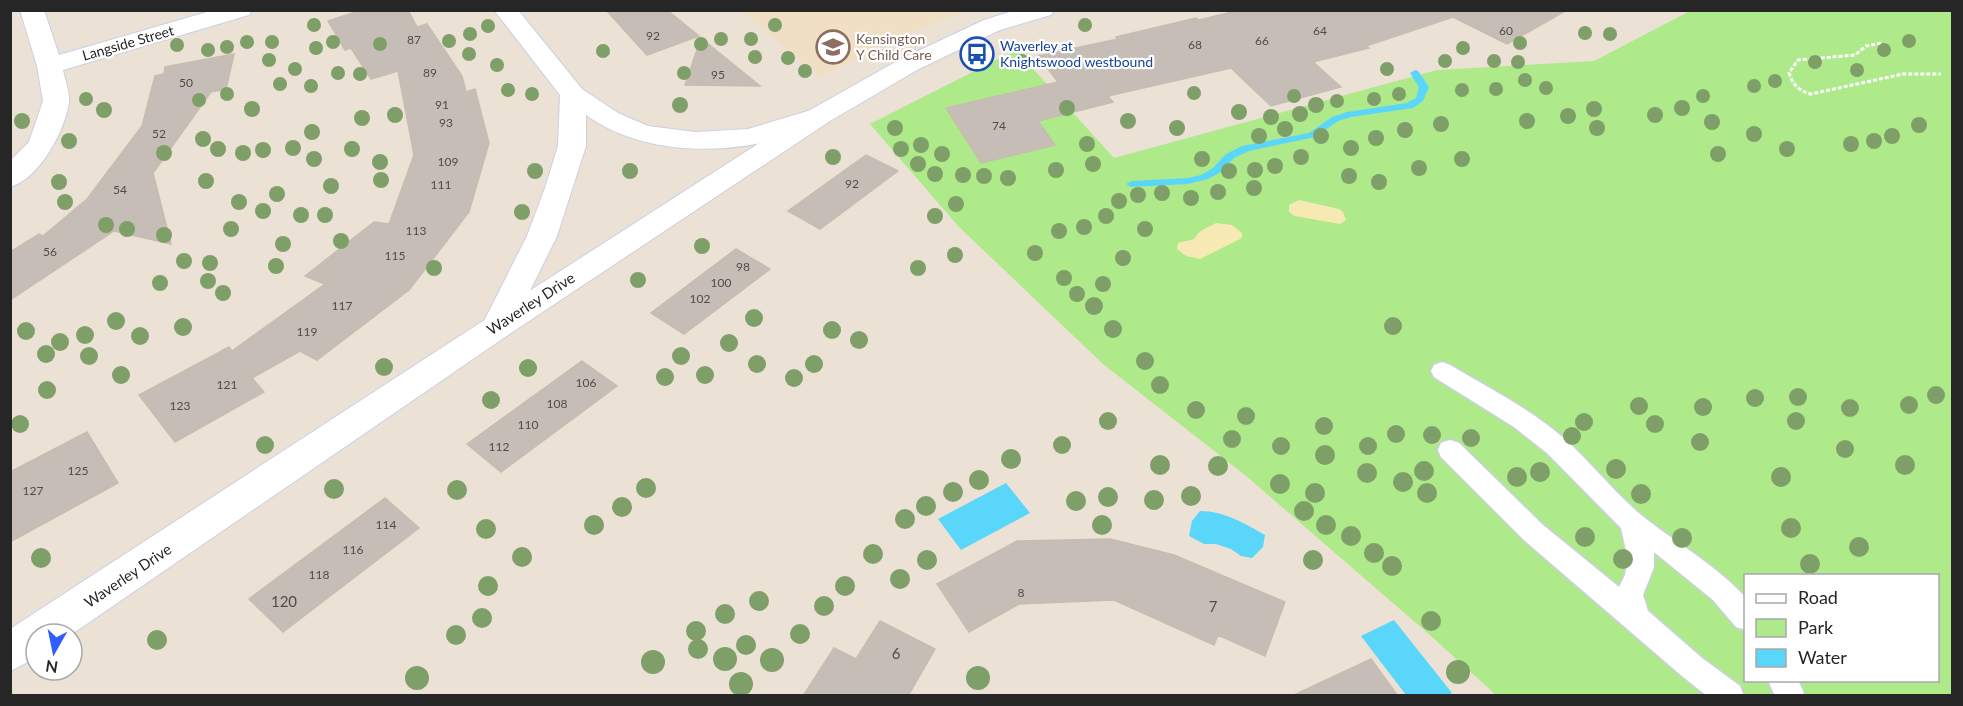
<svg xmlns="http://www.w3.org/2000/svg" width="1963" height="706" font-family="Lato,sans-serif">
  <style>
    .education { fill: #f0dfc2 }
    .green { fill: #aee98a; fill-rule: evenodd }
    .sand { fill: #f6e9b3 }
    .water { fill: #5ad6fb }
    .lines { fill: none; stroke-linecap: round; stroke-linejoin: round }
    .stream { fill: #5ad6fb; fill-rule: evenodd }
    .building { fill: #c6beb6; stroke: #c6bdb0; stroke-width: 1.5 }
    .service-casing { stroke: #cbd0e2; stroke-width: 3 }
    .minor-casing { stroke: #cbd0e2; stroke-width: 2 }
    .tertiary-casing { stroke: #cbd0e2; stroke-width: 2 }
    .path { stroke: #fff; stroke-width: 3; stroke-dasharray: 4 2; stroke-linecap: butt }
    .service { fill: #fff; fill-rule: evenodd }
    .minor { fill: #fff; fill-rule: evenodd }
    .tertiary { fill: #fff; fill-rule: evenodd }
    .tree { fill: #7f9f69 }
    .labels { text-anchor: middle; stroke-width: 4.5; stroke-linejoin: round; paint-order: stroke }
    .number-label { font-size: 12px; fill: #4e4c4a }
    .far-education-label { font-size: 14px; fill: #785e54; stroke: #fff; text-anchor: start }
    .far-street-label { font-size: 14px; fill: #262626; stroke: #fff }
    .far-transit-label { font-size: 14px; fill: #164399; stroke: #fff; text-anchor: start }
    .street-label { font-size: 15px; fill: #262626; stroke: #fff }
    .near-number-label { font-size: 15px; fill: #4e4c4a }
  </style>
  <rect width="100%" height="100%" fill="#ece1d5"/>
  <path class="education" d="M741 11H967L904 35 820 77Z"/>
  <path class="green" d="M1690 11H1952V695H1496L1431 636 1245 475 1103 364 958 226 870 124 1016 50 1114 158 1437 70 1594 61ZM1746 576H1938V680H1746Z"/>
  <path class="sand" d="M1299 200 1339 209 1343 212 1346 220 1340 224 1294 216 1289 212V205Z
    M1216 223 1232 225 1242 233V238L1200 259 1186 256 1177 249 1178 243 1194 239 1199 232Z"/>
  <path class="water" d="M1006 483 1030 513 961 550 938 519Z
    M1200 511C1224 511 1244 523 1265 535L1263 547 1252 558 1241 556 1231 549 1216 544H1204L1189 536 1192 521Z
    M1394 620 1452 693 1447 695H1406L1361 636Z"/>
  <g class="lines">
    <path class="stream" d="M1415 70 1418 71 1429 87 1423 101 1413 108 1351 117 1338 121 1315 137 1249 151 1234 158 1221 172 1208 179 1188 184 1131 187 1126 184 1131 181 1188 178 1201 175 1213 168 1226 154 1242 146 1309 133 1332 117 1347 112 1407 103 1416 98 1419 87 1410 73Z"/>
  </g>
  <path class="building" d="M362 10H408L417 27 427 24 462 76 466 92 475 89 489 143 469 212 409 290 317 360 300 351 252 378 264 392 175 442 139 395 229 347 232 351 325 284 305 276 374 222 389 224 414 155 398 71 371 79 351 48 345 50 328 21Z
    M606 10H667L699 36 647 55Z
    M1240 10H1567L1507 44 1453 17 1366 46 1369 48 1313 62 1341 87 1271 106 1231 68 1108 96 1113 102 1038 121 1055 145 981 163 946 108 1058 82 1038 56 1118 39 1116 37 1196 18 1199 20Z
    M701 38 760 86 685 85Z
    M234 54 226 89 211 92 153 173 171 244 114 231 10 300V252L39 234 43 236 87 199 142 126 155 76 164 74 165 67Z
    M866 155 898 171 820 229 788 211Z
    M736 249 770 269 684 334 651 313Z
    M582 361 617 386 501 472 467 444Z
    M87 432 118 483 10 542V472Z
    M385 498 419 528 283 632 249 599Z
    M1110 539 1174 555 1285 602 1265 656 1218 635 1214 645 1114 600 1019 604 969 632 937 584 1017 541Z
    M880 621 935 649 908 696H803L834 648 856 659Z
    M1371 659 1398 696H1292Z"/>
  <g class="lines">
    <defs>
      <path id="service" d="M1442 362 1450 365C1489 388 1532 410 1566 440 1592 464 1614 492 1641 515 1676 543 1715 564 1746 598V630L1736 627 1713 600 1654 552V567L1643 595 1648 611 1702 658 1740 686 1744 696H1707L1682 676 1525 541 1441 457 1438 450 1441 443 1450 440 1459 443 1543 525 1619 587 1625 575 1628 559 1621 528 1547 453 1514 427 1434 377 1431 371 1434 365Z
        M1768 680H1798L1805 696H1775Z"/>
      <path id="minor" d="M20 10H44L59 55 214 10H252L249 15 63 70C65 80 70 93 69 102 65 131 39 179 10 187V161L29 142 43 101 37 66Z
        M494 10H518L582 89 618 113 648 126 695 132 748 129 821 107 830 109 834 115 830 121C804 129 777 141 750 145 695 154 632 148 586 115V146L557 236 508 335 497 339 486 335 481 327 527 236 545 188 558 146 560 95Z"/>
      <path id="tertiary" d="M1016 10H1054L1051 15 1000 30 917 70 830 121 508 335 72 634H36V658L10 671V629L486 319 812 109 899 60 984 20Z"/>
    </defs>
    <use href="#service" class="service-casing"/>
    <use href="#minor" class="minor-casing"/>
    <use href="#tertiary" class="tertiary-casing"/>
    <path class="path" d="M1881 43 1866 46 1855 55 1798 60 1789 73C1793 85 1799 91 1811 94L1903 74H1941"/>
    <use href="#service" class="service"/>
    <use href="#minor" class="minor"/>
    <use href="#tertiary" class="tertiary"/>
  </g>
  <g class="tree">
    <circle cx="314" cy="25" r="7"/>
    <circle cx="775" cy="25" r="7"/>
    <circle cx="1085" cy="25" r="7"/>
    <circle cx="488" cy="26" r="7"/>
    <circle cx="1585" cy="33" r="7"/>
    <circle cx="470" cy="34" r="7"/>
    <circle cx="1610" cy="34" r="7"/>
    <circle cx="721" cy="39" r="7"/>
    <circle cx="751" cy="39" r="7"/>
    <circle cx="449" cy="41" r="7"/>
    <circle cx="1909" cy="41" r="7"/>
    <circle cx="247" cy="42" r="7"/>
    <circle cx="272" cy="42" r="7"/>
    <circle cx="333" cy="42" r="7"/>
    <circle cx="1520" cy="43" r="7"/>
    <circle cx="380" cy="44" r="7"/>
    <circle cx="701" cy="44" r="7"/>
    <circle cx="177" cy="45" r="7"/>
    <circle cx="227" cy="47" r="7"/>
    <circle cx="316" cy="48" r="7"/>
    <circle cx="1463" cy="48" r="7"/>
    <circle cx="208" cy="50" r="7"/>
    <circle cx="1884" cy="50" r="7"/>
    <circle cx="603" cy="51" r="7"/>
    <circle cx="469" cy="54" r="7"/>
    <circle cx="755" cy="57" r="7"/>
    <circle cx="788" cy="58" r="7"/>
    <circle cx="269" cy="60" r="7"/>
    <circle cx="1022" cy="61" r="7"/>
    <circle cx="1445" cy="61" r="7"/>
    <circle cx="1494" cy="61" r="7"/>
    <circle cx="1518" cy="62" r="7"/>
    <circle cx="1815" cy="62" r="7"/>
    <circle cx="497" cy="65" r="7"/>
    <circle cx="295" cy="69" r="7"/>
    <circle cx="1387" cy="69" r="7"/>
    <circle cx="1857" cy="70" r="7"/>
    <circle cx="805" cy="71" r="7"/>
    <circle cx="338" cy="73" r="7"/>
    <circle cx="684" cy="73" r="7"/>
    <circle cx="360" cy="74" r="7"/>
    <circle cx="1525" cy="80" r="7"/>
    <circle cx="1775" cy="81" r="7"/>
    <circle cx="280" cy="84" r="7"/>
    <circle cx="311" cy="86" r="7"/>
    <circle cx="1754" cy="86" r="7"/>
    <circle cx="1546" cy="88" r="7"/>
    <circle cx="1496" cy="89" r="7"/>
    <circle cx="508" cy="90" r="7"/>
    <circle cx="1462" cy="90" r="7"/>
    <circle cx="1194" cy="93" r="7"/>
    <circle cx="227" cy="94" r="7"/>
    <circle cx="532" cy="94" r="7"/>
    <circle cx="1399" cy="94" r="7"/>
    <circle cx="1294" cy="96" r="7"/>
    <circle cx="1703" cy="96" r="7"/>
    <circle cx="86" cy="99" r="7"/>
    <circle cx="1374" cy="99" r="7"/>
    <circle cx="199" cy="100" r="7"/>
    <circle cx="1337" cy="101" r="7"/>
    <circle cx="680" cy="105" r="8"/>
    <circle cx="1316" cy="105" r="8"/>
    <circle cx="1067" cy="108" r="8"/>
    <circle cx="1682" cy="108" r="8"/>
    <circle cx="252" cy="109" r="8"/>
    <circle cx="1594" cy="109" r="8"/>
    <circle cx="104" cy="110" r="8"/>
    <circle cx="1239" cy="112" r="8"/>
    <circle cx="1300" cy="114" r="8"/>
    <circle cx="395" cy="115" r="8"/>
    <circle cx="1655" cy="115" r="8"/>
    <circle cx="1568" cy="116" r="8"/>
    <circle cx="1271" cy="117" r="8"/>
    <circle cx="362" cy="118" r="8"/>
    <circle cx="22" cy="121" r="8"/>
    <circle cx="1128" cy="121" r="8"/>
    <circle cx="1527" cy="121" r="8"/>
    <circle cx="1712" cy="122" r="8"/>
    <circle cx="1441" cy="124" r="8"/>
    <circle cx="1919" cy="125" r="8"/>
    <circle cx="895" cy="128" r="8"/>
    <circle cx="1177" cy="128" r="8"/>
    <circle cx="1597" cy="128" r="8"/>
    <circle cx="1285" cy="129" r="8"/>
    <circle cx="1405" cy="130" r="8"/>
    <circle cx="312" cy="132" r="8"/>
    <circle cx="1754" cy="134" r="8"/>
    <circle cx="1259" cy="136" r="8"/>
    <circle cx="1321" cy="136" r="8"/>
    <circle cx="1892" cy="136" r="8"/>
    <circle cx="1376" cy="138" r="8"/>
    <circle cx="203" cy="139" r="8"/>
    <circle cx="69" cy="141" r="8"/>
    <circle cx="1874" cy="141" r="8"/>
    <circle cx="1087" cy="144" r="8"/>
    <circle cx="1851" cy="144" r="8"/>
    <circle cx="921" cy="145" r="8"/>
    <circle cx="293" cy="148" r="8"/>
    <circle cx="1351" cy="148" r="8"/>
    <circle cx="218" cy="149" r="8"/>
    <circle cx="352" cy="149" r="8"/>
    <circle cx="901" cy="149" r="8"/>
    <circle cx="1787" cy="149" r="8"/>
    <circle cx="263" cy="150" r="8"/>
    <circle cx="164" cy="153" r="8"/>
    <circle cx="243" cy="153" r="8"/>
    <circle cx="942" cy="154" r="8"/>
    <circle cx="1718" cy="154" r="8"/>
    <circle cx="833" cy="157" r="8"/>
    <circle cx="1301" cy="157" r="8"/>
    <circle cx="314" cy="159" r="8"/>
    <circle cx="1202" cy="159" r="8"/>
    <circle cx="1462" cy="159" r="8"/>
    <circle cx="380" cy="162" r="8"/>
    <circle cx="918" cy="164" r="8"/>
    <circle cx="1093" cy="164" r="8"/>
    <circle cx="1275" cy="166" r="8"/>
    <circle cx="1419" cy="168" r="8"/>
    <circle cx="1056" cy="170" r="8"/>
    <circle cx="1255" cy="170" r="8"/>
    <circle cx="535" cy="171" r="8"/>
    <circle cx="630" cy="171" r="8"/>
    <circle cx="1229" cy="171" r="8"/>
    <circle cx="935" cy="174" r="8"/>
    <circle cx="963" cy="175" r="8"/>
    <circle cx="984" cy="176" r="8"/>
    <circle cx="1349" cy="176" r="8"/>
    <circle cx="1008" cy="178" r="8"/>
    <circle cx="381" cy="180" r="8"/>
    <circle cx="206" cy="181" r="8"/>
    <circle cx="59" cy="182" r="8"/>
    <circle cx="1379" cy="182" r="8"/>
    <circle cx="331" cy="186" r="8"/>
    <circle cx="1254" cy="188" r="8"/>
    <circle cx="1218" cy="192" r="8"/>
    <circle cx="1162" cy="193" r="8"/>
    <circle cx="277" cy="194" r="8"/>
    <circle cx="1138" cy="195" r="8"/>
    <circle cx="1191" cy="198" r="8"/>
    <circle cx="1119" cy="201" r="8"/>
    <circle cx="65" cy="202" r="8"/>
    <circle cx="239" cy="202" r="8"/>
    <circle cx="956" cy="204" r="8"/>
    <circle cx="263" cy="211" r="8"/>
    <circle cx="522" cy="212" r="8"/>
    <circle cx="301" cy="215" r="8"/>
    <circle cx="325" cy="215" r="8"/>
    <circle cx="935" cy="216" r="8"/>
    <circle cx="1106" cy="216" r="8"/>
    <circle cx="106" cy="225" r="8"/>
    <circle cx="1084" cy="227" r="8"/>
    <circle cx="127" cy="229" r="8"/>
    <circle cx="231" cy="229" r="8"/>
    <circle cx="1145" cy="229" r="8"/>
    <circle cx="1059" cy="231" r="8"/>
    <circle cx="164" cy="235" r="8"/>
    <circle cx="341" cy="241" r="8"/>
    <circle cx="283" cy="244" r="8"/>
    <circle cx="702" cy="246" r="8"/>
    <circle cx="1035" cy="253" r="8"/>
    <circle cx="955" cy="255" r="8"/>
    <circle cx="1123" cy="258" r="8"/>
    <circle cx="184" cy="261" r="8"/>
    <circle cx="210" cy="263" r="8"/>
    <circle cx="276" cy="266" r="8"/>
    <circle cx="434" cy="268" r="8"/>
    <circle cx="918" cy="268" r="8"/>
    <circle cx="1064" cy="278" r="8"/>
    <circle cx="638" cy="280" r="8"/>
    <circle cx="208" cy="281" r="8"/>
    <circle cx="160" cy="283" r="8"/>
    <circle cx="1103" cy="284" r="8"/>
    <circle cx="223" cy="293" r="8"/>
    <circle cx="1077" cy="294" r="8"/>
    <circle cx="1094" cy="306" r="9"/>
    <circle cx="754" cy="318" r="9"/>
    <circle cx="116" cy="321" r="9"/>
    <circle cx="1393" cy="326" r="9"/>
    <circle cx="183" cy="327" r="9"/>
    <circle cx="1113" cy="329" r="9"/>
    <circle cx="832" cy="330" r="9"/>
    <circle cx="26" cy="331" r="9"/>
    <circle cx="85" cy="335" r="9"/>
    <circle cx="140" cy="336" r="9"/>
    <circle cx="859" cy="340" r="9"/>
    <circle cx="60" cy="342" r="9"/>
    <circle cx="729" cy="343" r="9"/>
    <circle cx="46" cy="354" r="9"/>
    <circle cx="89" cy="356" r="9"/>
    <circle cx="681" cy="356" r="9"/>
    <circle cx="1145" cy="361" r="9"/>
    <circle cx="757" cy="364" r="9"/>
    <circle cx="814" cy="364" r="9"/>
    <circle cx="384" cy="367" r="9"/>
    <circle cx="528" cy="368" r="9"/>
    <circle cx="121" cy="375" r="9"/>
    <circle cx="705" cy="375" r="9"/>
    <circle cx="665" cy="377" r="9"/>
    <circle cx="794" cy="378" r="9"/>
    <circle cx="1160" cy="385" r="9"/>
    <circle cx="47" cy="390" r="9"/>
    <circle cx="1936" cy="395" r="9"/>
    <circle cx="1798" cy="397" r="9"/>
    <circle cx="1755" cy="398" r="9"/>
    <circle cx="491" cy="400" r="9"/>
    <circle cx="1909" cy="405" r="9"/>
    <circle cx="1639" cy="406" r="9"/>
    <circle cx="1703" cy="407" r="9"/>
    <circle cx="1850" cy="408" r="9"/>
    <circle cx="1196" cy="410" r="9"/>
    <circle cx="1246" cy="416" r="9"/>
    <circle cx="1108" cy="421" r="9"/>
    <circle cx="1796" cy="421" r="9"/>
    <circle cx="1584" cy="422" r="9"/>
    <circle cx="20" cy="424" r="9"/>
    <circle cx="1655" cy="424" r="9"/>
    <circle cx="1324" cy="426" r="9"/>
    <circle cx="1396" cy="434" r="9"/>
    <circle cx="1432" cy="435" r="9"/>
    <circle cx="1572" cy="436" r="9"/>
    <circle cx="1471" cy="438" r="9"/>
    <circle cx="1232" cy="439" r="9"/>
    <circle cx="1700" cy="442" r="9"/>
    <circle cx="265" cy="445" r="9"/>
    <circle cx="1062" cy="445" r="9"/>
    <circle cx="1281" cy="446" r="9"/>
    <circle cx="1368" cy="446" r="9"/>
    <circle cx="1845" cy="449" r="9"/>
    <circle cx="1325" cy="455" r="10"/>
    <circle cx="1011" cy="459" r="10"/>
    <circle cx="1160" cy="465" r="10"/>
    <circle cx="1905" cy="465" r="10"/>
    <circle cx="1218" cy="466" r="10"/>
    <circle cx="1616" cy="469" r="10"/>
    <circle cx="1424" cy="471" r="10"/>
    <circle cx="1540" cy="472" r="10"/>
    <circle cx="1367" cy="473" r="10"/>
    <circle cx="1517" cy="477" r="10"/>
    <circle cx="1781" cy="477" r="10"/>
    <circle cx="979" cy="480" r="10"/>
    <circle cx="1403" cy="482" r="10"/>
    <circle cx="1280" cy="484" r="10"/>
    <circle cx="646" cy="488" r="10"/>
    <circle cx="334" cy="489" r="10"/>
    <circle cx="457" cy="490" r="10"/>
    <circle cx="953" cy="492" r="10"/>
    <circle cx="1315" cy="493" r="10"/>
    <circle cx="1427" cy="493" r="10"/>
    <circle cx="1641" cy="494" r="10"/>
    <circle cx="1191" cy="496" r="10"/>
    <circle cx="1108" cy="497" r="10"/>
    <circle cx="1154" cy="500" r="10"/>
    <circle cx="1076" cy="501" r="10"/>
    <circle cx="926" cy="506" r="10"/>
    <circle cx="622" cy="507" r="10"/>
    <circle cx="1304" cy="511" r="10"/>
    <circle cx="905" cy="519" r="10"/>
    <circle cx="594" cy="525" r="10"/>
    <circle cx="1102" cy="525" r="10"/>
    <circle cx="1326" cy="525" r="10"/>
    <circle cx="1791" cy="528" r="10"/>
    <circle cx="486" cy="529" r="10"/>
    <circle cx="1351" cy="536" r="10"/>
    <circle cx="1585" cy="537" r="10"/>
    <circle cx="1682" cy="538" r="10"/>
    <circle cx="1859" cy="547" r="10"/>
    <circle cx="1374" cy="553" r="10"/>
    <circle cx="873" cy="554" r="10"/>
    <circle cx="522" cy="557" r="10"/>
    <circle cx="41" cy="558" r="10"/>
    <circle cx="1623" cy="559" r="10"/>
    <circle cx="927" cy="560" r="10"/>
    <circle cx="1313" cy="560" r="10"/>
    <circle cx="1810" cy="564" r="10"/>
    <circle cx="1392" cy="566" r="10"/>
    <circle cx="900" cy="579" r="10"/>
    <circle cx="488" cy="586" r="10"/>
    <circle cx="845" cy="586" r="10"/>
    <circle cx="759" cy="601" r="10"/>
    <circle cx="824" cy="606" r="10"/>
    <circle cx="725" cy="614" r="10"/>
    <circle cx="482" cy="618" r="10"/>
    <circle cx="1431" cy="621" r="10"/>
    <circle cx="696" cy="631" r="10"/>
    <circle cx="800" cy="634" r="10"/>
    <circle cx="456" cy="635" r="10"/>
    <circle cx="157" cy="640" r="10"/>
    <circle cx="746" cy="645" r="10"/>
    <circle cx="698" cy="649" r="10"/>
    <circle cx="725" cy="659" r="12"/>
    <circle cx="772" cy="660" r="12"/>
    <circle cx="653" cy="662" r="12"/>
    <circle cx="1458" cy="672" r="12"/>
    <circle cx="417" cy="678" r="12"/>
    <circle cx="978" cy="678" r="12"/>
    <circle cx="741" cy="684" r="12"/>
  </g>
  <defs>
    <symbol id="school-ring" viewBox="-11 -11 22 22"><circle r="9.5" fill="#fff" stroke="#8d6e63" stroke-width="1.5"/><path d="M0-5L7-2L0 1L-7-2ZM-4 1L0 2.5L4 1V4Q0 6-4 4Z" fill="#8d6e63"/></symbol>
    <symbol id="bus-ring" viewBox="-11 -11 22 22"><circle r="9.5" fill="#fff" stroke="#1a4fb4" stroke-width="1.5"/><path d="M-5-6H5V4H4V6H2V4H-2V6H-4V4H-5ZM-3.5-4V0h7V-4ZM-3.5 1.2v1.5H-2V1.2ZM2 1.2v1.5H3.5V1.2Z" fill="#1a4fb4"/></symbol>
  </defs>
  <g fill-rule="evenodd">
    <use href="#school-ring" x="814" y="28" width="38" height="38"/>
    <use href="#bus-ring" x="958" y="35" width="38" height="38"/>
  </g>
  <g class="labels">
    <g class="number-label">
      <text x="1320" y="35">64</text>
      <text x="1506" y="35">60</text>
      <text x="653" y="40">92</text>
      <text x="414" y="44">87</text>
      <text x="1262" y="45">66</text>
      <text x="1195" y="49">68</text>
      <text x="430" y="77">89</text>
      <text x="718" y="79">95</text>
      <text x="186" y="87">50</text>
      <text x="442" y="109">91</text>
      <text x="446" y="127">93</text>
      <text x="999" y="130">74</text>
      <text x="159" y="138">52</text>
      <text x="448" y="166">109</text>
      <text x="852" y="188">92</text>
      <text x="441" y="189">111</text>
      <text x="120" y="194">54</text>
      <text x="416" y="235">113</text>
      <text x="50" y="256">56</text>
      <text x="395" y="260">115</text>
      <text x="743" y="271">98</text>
      <text x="721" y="287">100</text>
      <text x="700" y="303">102</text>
      <text x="342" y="310">117</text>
      <text x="307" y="336">119</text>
      <text x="586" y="387">106</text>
      <text x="227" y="389">121</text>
      <text x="557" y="408">108</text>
      <text x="180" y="410">123</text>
      <text x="528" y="429">110</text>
      <text x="499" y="451">112</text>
      <text x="78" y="475">125</text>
      <text x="33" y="495">127</text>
      <text x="386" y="529">114</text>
      <text x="353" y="554">116</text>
      <text x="319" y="579">118</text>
      <text x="1021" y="597">8</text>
    </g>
    <g class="far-education-label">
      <text x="856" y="44">Kensington<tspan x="856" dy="16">Y Child Care</tspan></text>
    </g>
    <g class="far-street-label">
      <text transform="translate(128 43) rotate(-16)" y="5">Langside Street</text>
    </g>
    <g class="far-transit-label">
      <text x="1000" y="51">Waverley at<tspan x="1000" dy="16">Knightswood westbound</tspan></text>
    </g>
    <g class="street-label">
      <text transform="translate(531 304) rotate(-33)" y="5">Waverley Drive</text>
      <text transform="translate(128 576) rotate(-34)" y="5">Waverley Drive</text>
    </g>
    <g class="near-number-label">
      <text x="284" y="607">120</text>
      <text x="1213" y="612">7</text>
      <text x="896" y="659">6</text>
    </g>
  </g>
  <rect width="1963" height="706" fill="none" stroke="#262626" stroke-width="24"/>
  <rect x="1744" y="574" width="195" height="108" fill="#ffffff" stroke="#a8a8a8" stroke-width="1.5"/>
  <rect x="1756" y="594" width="30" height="9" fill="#ffffff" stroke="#a8a8a8" stroke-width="1.5"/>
  <text x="1798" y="604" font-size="18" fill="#262626">Road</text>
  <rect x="1756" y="619" width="30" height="18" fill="#aee98a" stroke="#a8a8a8" stroke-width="1.5"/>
  <text x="1798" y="634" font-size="18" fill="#262626">Park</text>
  <rect x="1756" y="649" width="30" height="18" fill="#5ad6fb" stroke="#a8a8a8" stroke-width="1.5"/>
  <text x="1798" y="664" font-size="18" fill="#262626">Water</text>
  <g transform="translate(54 652) rotate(189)"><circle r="28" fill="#ffffff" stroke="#a8a8a8" stroke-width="1.5"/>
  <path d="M0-4.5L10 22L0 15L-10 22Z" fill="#2f5dff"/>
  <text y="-9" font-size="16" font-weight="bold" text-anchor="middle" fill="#262626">N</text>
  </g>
</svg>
